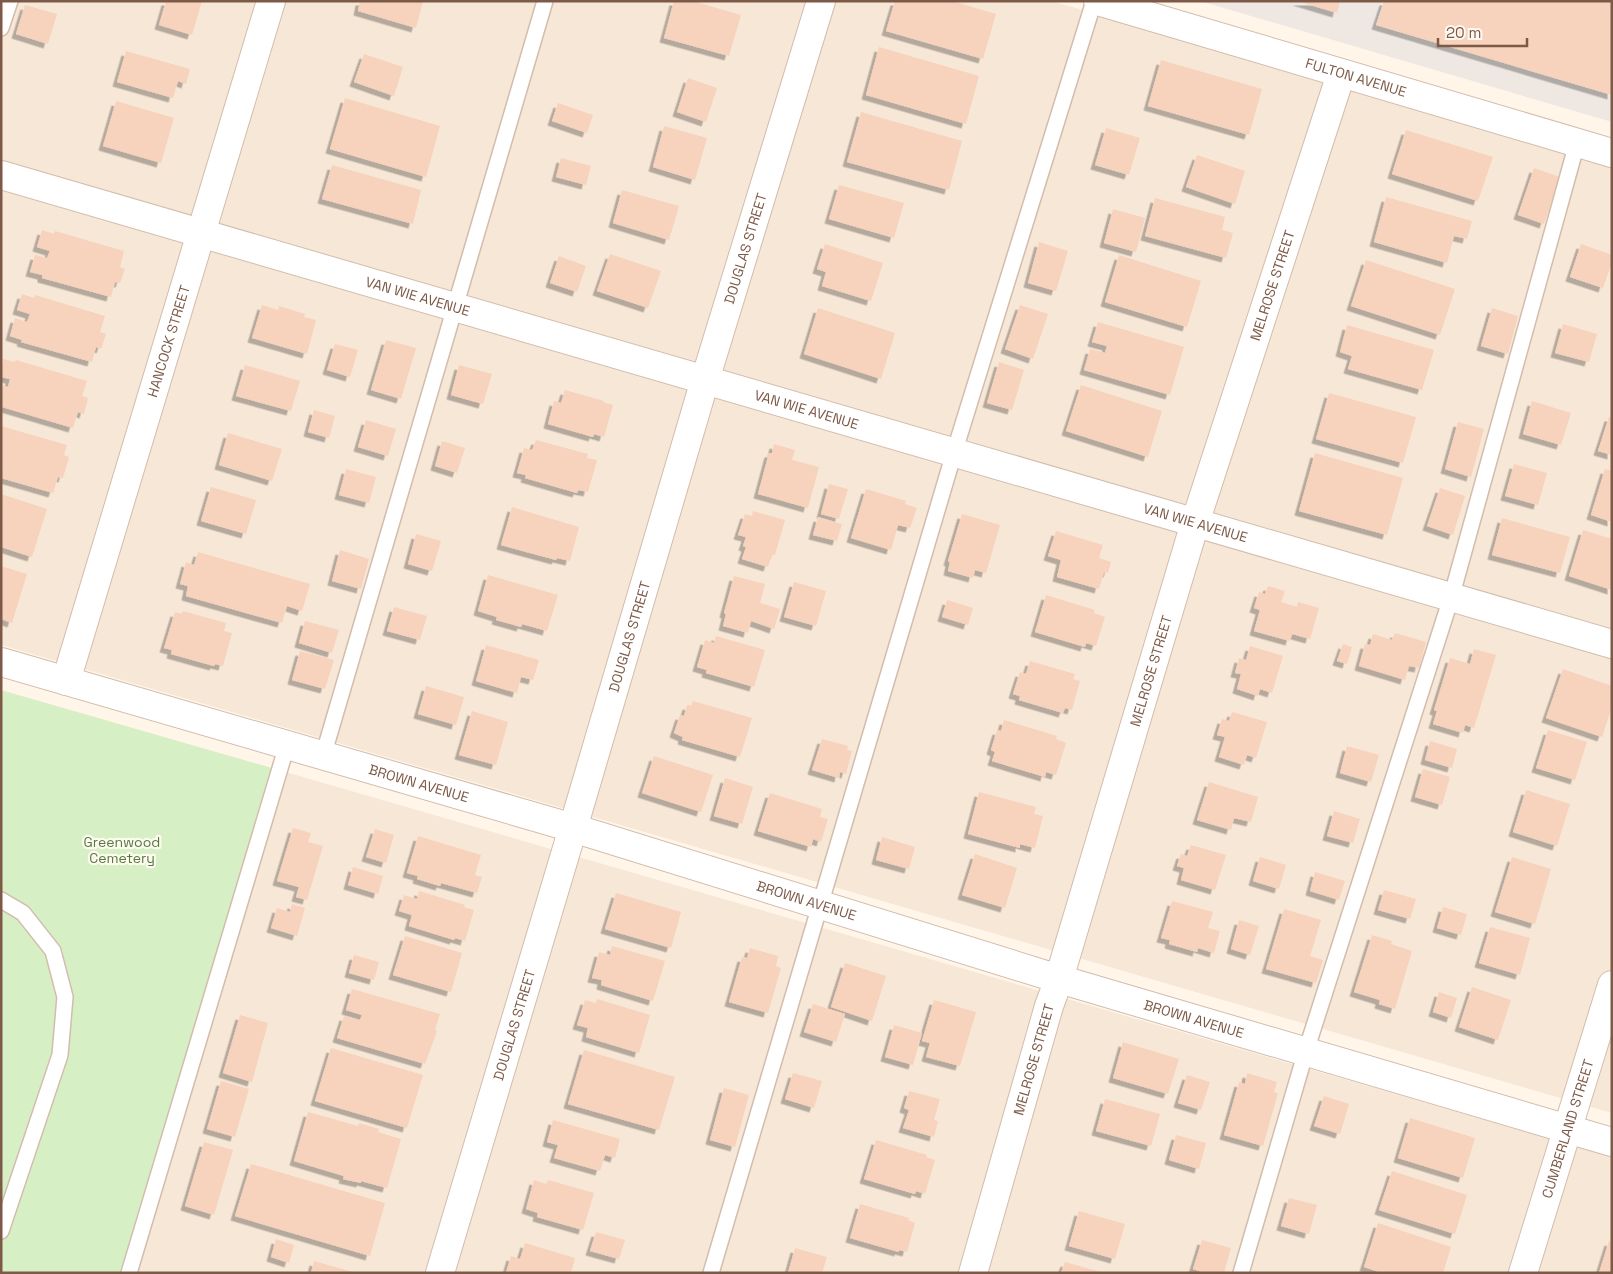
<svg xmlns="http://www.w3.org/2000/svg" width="1613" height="1274" font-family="'Space Grotesk',sans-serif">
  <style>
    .residential { fill: #f7e7d6 }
    .industrial { fill: #efe8e2 }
    .green { fill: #d6efc4 }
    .building { fill: #f7d3bd; filter: url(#shadow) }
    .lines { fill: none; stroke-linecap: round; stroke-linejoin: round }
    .service-casing { stroke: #d3bcac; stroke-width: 18 }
    .minor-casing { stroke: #d3bcac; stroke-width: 30 }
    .tertiary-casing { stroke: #d3bcac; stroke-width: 30 }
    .service { stroke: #fff; stroke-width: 15 }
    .minor { stroke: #fff; stroke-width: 28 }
    .tertiary { stroke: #fff; stroke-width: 28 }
    .labels { text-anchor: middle; stroke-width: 4.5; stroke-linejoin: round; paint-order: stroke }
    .street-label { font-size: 14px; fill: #7d5a48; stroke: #fff9f1 }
    .park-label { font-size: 14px; fill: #517e3c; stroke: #fff9f1 }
  </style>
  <defs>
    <filter id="shadow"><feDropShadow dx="-4.5" dy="4.5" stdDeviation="0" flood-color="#0004"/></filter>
  </defs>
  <rect width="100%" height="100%" fill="#fff6e9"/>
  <path class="residential" d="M1 1H1052L1612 165V1113L1 645Z
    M272 768 1612 1157V1273H120Z"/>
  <path class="industrial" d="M1200 1H1612V122Z"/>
  <path class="green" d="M1 690 272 768 120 1273H1Z"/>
  <path class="building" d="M166 1H202L192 35 159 25Z
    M360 1H423L416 28 358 11Z
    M674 1H693L741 15 729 56 664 38Z
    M895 1H952L996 14 983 59 886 31Z
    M1297 1H1340L1337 13Z
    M1384 1H1612V95L1376 25Z
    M25 5 57 14 48 44 16 34Z
    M879 47 979 76 966 124 866 95Z
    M126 51 190 69 186 84 178 81 173 98 117 82Z
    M364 54 403 67 394 96 354 82Z
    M1161 60 1262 89 1249 135 1148 106Z
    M688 78 717 88 706 122 677 112Z
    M345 98 440 126 426 177 330 149Z
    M116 101 174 118 161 163 103 146Z
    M558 103 593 115 587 133 552 121Z
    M861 112 962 141 949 190 847 162Z
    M664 126 707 138 695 180 653 167Z
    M1106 128 1140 138 1129 175 1095 165Z
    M1406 130 1493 157 1478 201 1392 174Z
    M1197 155 1245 171 1235 204 1186 187Z
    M561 158 591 166 586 185 556 177Z
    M332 165 421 190 413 224 322 199Z
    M1534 168 1560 177 1544 224 1518 215Z
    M839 185 904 203 894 238 829 219Z
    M622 190 679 206 669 240 613 223Z
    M1386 197 1472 221 1467 239 1454 236 1447 263 1374 242Z
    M1155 198 1225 217 1222 230 1233 233 1226 258 1145 236Z
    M1113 209 1145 218 1136 252 1104 243Z
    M42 230 54 234 55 231 124 251 120 267 125 269 120 283 115 282 111 297 42 278V275L30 272 35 255 47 258 50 251 37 247Z
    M1039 242 1068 251 1056 291 1028 283Z
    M825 244 883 263 871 301 822 286 826 272 817 269Z
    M1581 244 1612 255V262L1603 288 1570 277Z
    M610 254 661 271 648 308 597 291Z
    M1119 255 1201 281 1187 327 1105 302Z
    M559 256 586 266 577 292 550 283Z
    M1366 260 1455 289 1440 335 1351 306Z
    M22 294 34 298 35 295 105 316 100 332 106 334 101 349 96 347 92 362 21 342 22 340 10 336 15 318 27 322 30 314 17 310Z
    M262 305 278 310 279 306 305 314 304 317 316 320 307 354 252 338Z
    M1020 305 1048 314 1033 359 1005 349Z
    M818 308 895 333 881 379 804 354Z
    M1492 308 1518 316 1508 354 1481 346Z
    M1098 322 1184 347 1170 395 1084 370 1090 349 1105 353 1107 346 1092 342Z
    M1563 324 1597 334 1589 362 1555 353Z
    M1347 325 1434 350 1422 390 1348 369 1352 356 1340 352Z
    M386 340 416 348 401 399 371 390Z
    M335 344 358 350 350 377 327 370Z
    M3 359 15 362 16 360 87 381 82 396 88 398 84 414 78 412 73 428 2 407 1 385 8 387 10 379 1 377Z
    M999 362 1024 370 1012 410 987 403Z
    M245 365 300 381 291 411 236 396Z
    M459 365 492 374 483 404 451 395Z
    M1081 385 1162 411 1148 457 1066 431Z
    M565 390 604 401 603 402 613 405 604 437 594 434 593 437 548 424 554 401 561 403Z
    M1329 393 1416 417 1403 463 1316 439Z
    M1532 401 1571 413 1561 445 1523 434Z
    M314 410 335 416 329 438 308 432Z
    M1609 417H1612V455L1598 451Z
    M366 420 396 429 388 456 358 447Z
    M1458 422 1484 429 1471 477 1445 469Z
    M1 426 67 445 64 455 69 457 63 478 58 477 53 493 1 478Z
    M228 433 282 449 272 481 219 465Z
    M536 440 588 454 587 458 597 460 588 492 578 490 577 493 525 478 526 475 517 473 524 448 532 450Z
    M442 441 465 448 457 473 435 466Z
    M774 444 795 450 792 460 819 467 808 508 758 494 769 453H772Z
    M1315 453 1403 478 1387 535 1299 511Z
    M1514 464 1547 473 1538 505 1505 496Z
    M346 469 376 477 369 503 339 495Z
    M1605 469 1612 471V522L1591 515Z
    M829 484 848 489 839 519 821 514Z
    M211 487 256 500 246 534 201 521Z
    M1440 488 1465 496 1453 535 1427 526Z
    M866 489 906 501 905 504 917 508 910 528 898 525 891 550 851 538Z
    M1 494 47 509 32 557 1 547Z
    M512 507 579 527 570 561 557 558 556 560 501 545Z
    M753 511 785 520 775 555H772L768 567 742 559 746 547 743 546 746 537 738 535 745 514 752 516Z
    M962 514 1000 525 986 573 975 570 973 578 948 571 950 562 948 561Z
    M818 517 842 524 837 541 813 535Z
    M1502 518 1570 537 1560 573 1492 555Z
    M1583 530 1612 539V590L1569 576Z
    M1056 531 1103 545 1099 558 1111 562 1108 573 1104 572 1099 589 1057 577 1061 560 1048 556Z
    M416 534 441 541 432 571 408 564Z
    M340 550 369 559 361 589 332 581Z
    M198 552 310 584 302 611 287 606 282 623 186 596 188 586 180 584 186 562 194 565Z
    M1 566 27 574 12 623 1 619Z
    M488 575 558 595 547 631 522 624 521 627 496 620 497 617 478 611Z
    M734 576 765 584 760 603 780 609 774 629 751 621 748 633 723 626 726 614 724 613Z
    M794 582 826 591 816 626 784 617Z
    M1268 586 1285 591 1281 602 1297 607 1298 602 1319 608 1310 639 1292 634 1290 641 1254 631 1260 610 1254 608 1259 592 1265 594Z
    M1046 595 1095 610 1094 613 1105 617 1096 646 1086 643 1085 647 1035 632Z
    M947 600 973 608 968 625 942 617Z
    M394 607 427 616 420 640 387 631Z
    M183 611 226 623 224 631 232 633 223 666 215 664 214 666 171 654 172 650 164 648 175 612 182 614Z
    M305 621 339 630 332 653 299 643Z
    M1395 633 1426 642 1419 668 1409 666 1405 680 1359 666 1365 644 1370 645 1373 634 1392 640Z
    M716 636 765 650 754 687 706 673 707 670 697 667 705 640 714 643Z
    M1343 644 1352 647 1347 664 1337 661Z
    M486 645 539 660 533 680 521 677 517 693 476 681Z
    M1250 646 1283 656 1272 693 1260 689 1258 696 1237 689 1241 674 1235 673 1239 658 1246 660Z
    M1474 649 1496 655 1474 728 1465 725 1463 733 1433 724 1437 711 1434 710 1450 658 1470 664Z
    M300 651 334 660 325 689 292 680Z
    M1030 661 1075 674 1073 679 1080 681 1072 710 1065 708 1063 713 1019 700 1020 696 1013 694 1020 672 1026 674Z
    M1563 669 1612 686V707L1602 737 1546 718Z
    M426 686 464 697 456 725 418 714Z
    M693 701 752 718 740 757 682 740 683 737 674 733 680 715 684 716 687 705 691 706Z
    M472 711 508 722 496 765 459 755Z
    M1232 712 1267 722 1256 758 1247 755 1244 765 1219 757 1225 737 1217 735 1222 719 1229 721Z
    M1004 720 1057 736 1056 739 1066 743 1056 775 1046 772 1045 777 992 761 995 752 991 750 997 730 1001 731Z
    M1548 730 1587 742 1575 780 1536 768Z
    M822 739 848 746 847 750 852 751 846 774 840 772 839 778 812 770Z
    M1430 741 1457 749 1452 768 1425 760Z
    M1347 746 1379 755 1371 782 1340 773Z
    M654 756 713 775 701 812 642 793Z
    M1423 769 1450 777 1442 805 1415 797Z
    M725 778 753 787 742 824 714 816Z
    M1209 782 1258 797 1251 822 1234 818 1231 830 1197 820Z
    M1526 790 1570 804 1557 846 1513 832Z
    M979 792 1036 807 1034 814 1043 816 1035 848 1020 844V848L968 834Z
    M770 793 822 809 820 817 828 819 821 842 813 839 811 847 758 831Z
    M1334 811 1360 819 1353 843 1327 836Z
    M293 828 311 833 308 842 323 846 307 900 296 897 299 887 277 881Z
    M375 829 394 835 386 863 366 857Z
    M418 836 481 855 475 875 482 877 477 893 441 883 440 886 417 879 418 876 407 873Z
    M882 837 915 847 909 869 876 860Z
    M1191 845 1226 855 1215 890 1181 880 1184 868 1177 866 1181 854 1187 856Z
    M975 854 1017 868 1005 908 962 895Z
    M1260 857 1286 865 1279 889 1253 881Z
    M1512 857 1551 869 1535 924 1495 912Z
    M353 867 383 876 378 894 348 885Z
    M1315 872 1345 881 1339 900 1310 891Z
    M1384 890 1416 899 1410 919 1378 910Z
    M419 891 465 905 464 907 474 910 465 941 455 938 454 940 409 926 412 915 399 911 404 895 417 899Z
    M616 893 681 912 671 948 605 929Z
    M1172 901 1213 912 1208 928 1220 931 1214 953 1198 948 1197 952 1169 944 1170 940 1161 938Z
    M292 904 305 908 297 936 271 928 277 908 290 912Z
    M1443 907 1467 914 1461 935 1437 928Z
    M1284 909 1321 920 1310 956 1323 960 1316 983 1266 969Z
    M1239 920 1259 926 1250 955 1231 949Z
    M1490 927 1530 938 1520 975 1479 963Z
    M1372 935 1392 941 1391 944 1412 951 1395 1009 1379 1004 1380 1000 1354 992Z
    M405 936 462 953 451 992 393 975Z
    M612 946 665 961 653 1001 601 985 602 980 592 978 599 952 610 955Z
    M750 948 778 956 776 966 781 968 768 1013 729 1002 742 957 747 958Z
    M354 955 379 962 374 980 349 973Z
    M845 963 886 976 872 1021 831 1007Z
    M1472 987 1511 1000 1498 1040 1459 1027Z
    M352 989 440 1014 435 1030 437 1031 425 1064 337 1038 344 1016 360 1020 362 1015 346 1010Z
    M1439 992 1457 998 1451 1018 1433 1012Z
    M597 999 650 1015 639 1053 586 1037 588 1028 577 1025 585 1000 596 1003Z
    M934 1000 976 1012 960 1066 926 1057 930 1043 922 1041Z
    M813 1004 845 1014 836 1042 804 1032Z
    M240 1015 268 1023 252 1082 223 1073Z
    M894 1025 922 1033 913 1065 885 1057Z
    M1123 1042 1179 1059 1168 1094 1113 1078Z
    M331 1048 423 1075 407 1128 315 1101Z
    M584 1050 675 1077 659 1130 568 1104Z
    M793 1073 822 1081 814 1108 785 1099Z
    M1247 1073 1277 1082 1274 1092 1278 1093 1263 1146 1224 1135 1239 1082 1245 1084Z
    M1187 1075 1210 1082 1201 1110 1178 1103Z
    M221 1081 249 1089 235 1137 207 1129Z
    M724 1088 749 1095 735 1147 710 1140Z
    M909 1091 940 1099 934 1120 938 1121 934 1137 903 1128 909 1110 904 1108Z
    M1324 1096 1349 1104 1340 1134 1314 1126Z
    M1105 1099 1160 1114 1151 1146 1096 1131Z
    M308 1112 358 1126 359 1123 379 1129 378 1132 401 1139 387 1188 361 1181V1183L343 1179 344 1176 294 1161Z
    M1410 1118 1475 1138 1463 1178 1398 1158Z
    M553 1120 620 1139 615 1158 605 1155 600 1171 554 1158 558 1145 547 1142Z
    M1176 1135 1206 1143 1199 1169 1169 1160Z
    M876 1140 927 1155 926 1157 935 1160 925 1194 916 1191 915 1194 864 1179Z
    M204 1142 233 1150 214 1215 185 1206Z
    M251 1164 385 1203 370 1256 235 1216Z
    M1392 1171 1467 1195 1455 1234 1379 1210Z
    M534 1180 546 1184 548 1180 594 1193 583 1230 537 1217 538 1213 526 1209Z
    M1289 1198 1317 1205 1309 1234 1281 1226Z
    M860 1204 909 1218 908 1220 915 1223 907 1252 899 1250V1252L850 1238Z
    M1079 1211 1125 1224 1115 1259 1069 1246Z
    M1378 1223 1451 1247 1443 1273H1382L1364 1267Z
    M596 1232 625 1240 619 1259 590 1251Z
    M276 1239 294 1245 289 1263 271 1257Z
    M1202 1240 1231 1248 1224 1273H1205L1193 1269Z
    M1609 1241 1612 1242V1273H1599Z
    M525 1243 575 1258 571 1273H506L511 1256 520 1259Z
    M795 1248 827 1257 822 1273H788Z
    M314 1261 353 1272V1273H311Z
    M1065 1262 1101 1272V1273H1061Z"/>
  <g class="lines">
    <defs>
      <path id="service" d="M1 28 10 1
        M323 756 545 1
        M1 900 23 913 53 951 65 997 60 1055 1 1231
        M129 1273 287 745
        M711 1273 954 453 1094 1
        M1241 1273 1306 1051 1451 598 1577 143"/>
      <g id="minor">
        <path id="s1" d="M1 175 1612 644"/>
        <path id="s2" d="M1 662 573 828 1059 979 1612 1142"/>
        <path id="s3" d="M66 681 271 1"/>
        <path id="s4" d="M440 1273 573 828 705 380 821 1"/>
        <path id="s5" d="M973 1273 1049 1006 1059 979 1195 523 1341 74"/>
      </g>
      <g id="tertiary">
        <path id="s6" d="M1098 1 1612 153"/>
        <path id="s7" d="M1523 1273 1612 985"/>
      </g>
    </defs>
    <use href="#service" class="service-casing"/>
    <use href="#minor" class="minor-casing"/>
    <use href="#tertiary" class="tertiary-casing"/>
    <use href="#service" class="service"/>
    <use href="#minor" class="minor"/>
    <use href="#tertiary" class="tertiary"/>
  </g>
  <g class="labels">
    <g class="street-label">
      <text dy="5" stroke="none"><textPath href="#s6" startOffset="269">FULTON AVENUE</textPath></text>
      <text dy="5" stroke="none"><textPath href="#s4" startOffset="1069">DOUGLAS STREET</textPath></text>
      <text dy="5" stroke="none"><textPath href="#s5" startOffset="1032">MELROSE STREET</textPath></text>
      <text dy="5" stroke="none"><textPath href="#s1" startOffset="434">VAN WIE AVENUE</textPath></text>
      <text dy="5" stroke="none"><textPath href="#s3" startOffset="355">HANCOCK STREET</textPath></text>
      <text dy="5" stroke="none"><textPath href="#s1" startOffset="839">VAN WIE AVENUE</textPath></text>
      <text dy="5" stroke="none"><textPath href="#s1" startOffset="1244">VAN WIE AVENUE</textPath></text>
      <text dy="5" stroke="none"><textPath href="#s4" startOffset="664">DOUGLAS STREET</textPath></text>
      <text dy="5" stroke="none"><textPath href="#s5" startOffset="628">MELROSE STREET</textPath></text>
      <text dy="5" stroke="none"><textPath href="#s2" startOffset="435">BROWN AVENUE</textPath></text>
      <text dy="5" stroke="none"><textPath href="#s2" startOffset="840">BROWN AVENUE</textPath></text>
      <text dy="5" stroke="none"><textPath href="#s2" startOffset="1245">BROWN AVENUE</textPath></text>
      <text dy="5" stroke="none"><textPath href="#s4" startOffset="259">DOUGLAS STREET</textPath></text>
      <text dy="5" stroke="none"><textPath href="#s5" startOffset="222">MELROSE STREET</textPath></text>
      <text dy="5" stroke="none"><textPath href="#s7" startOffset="151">CUMBERLAND STREET</textPath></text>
    </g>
    <g class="park-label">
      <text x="122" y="847">Greenwood<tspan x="122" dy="16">Cemetery</tspan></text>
    </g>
  </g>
  <rect width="1613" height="1274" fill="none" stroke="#7d5a48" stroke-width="5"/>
  <path d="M1438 38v8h89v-8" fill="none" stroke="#7d5a48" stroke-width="2.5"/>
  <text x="1446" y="38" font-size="15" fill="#7d5a48" stroke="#fff9f1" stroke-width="4" paint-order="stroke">20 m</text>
</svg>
